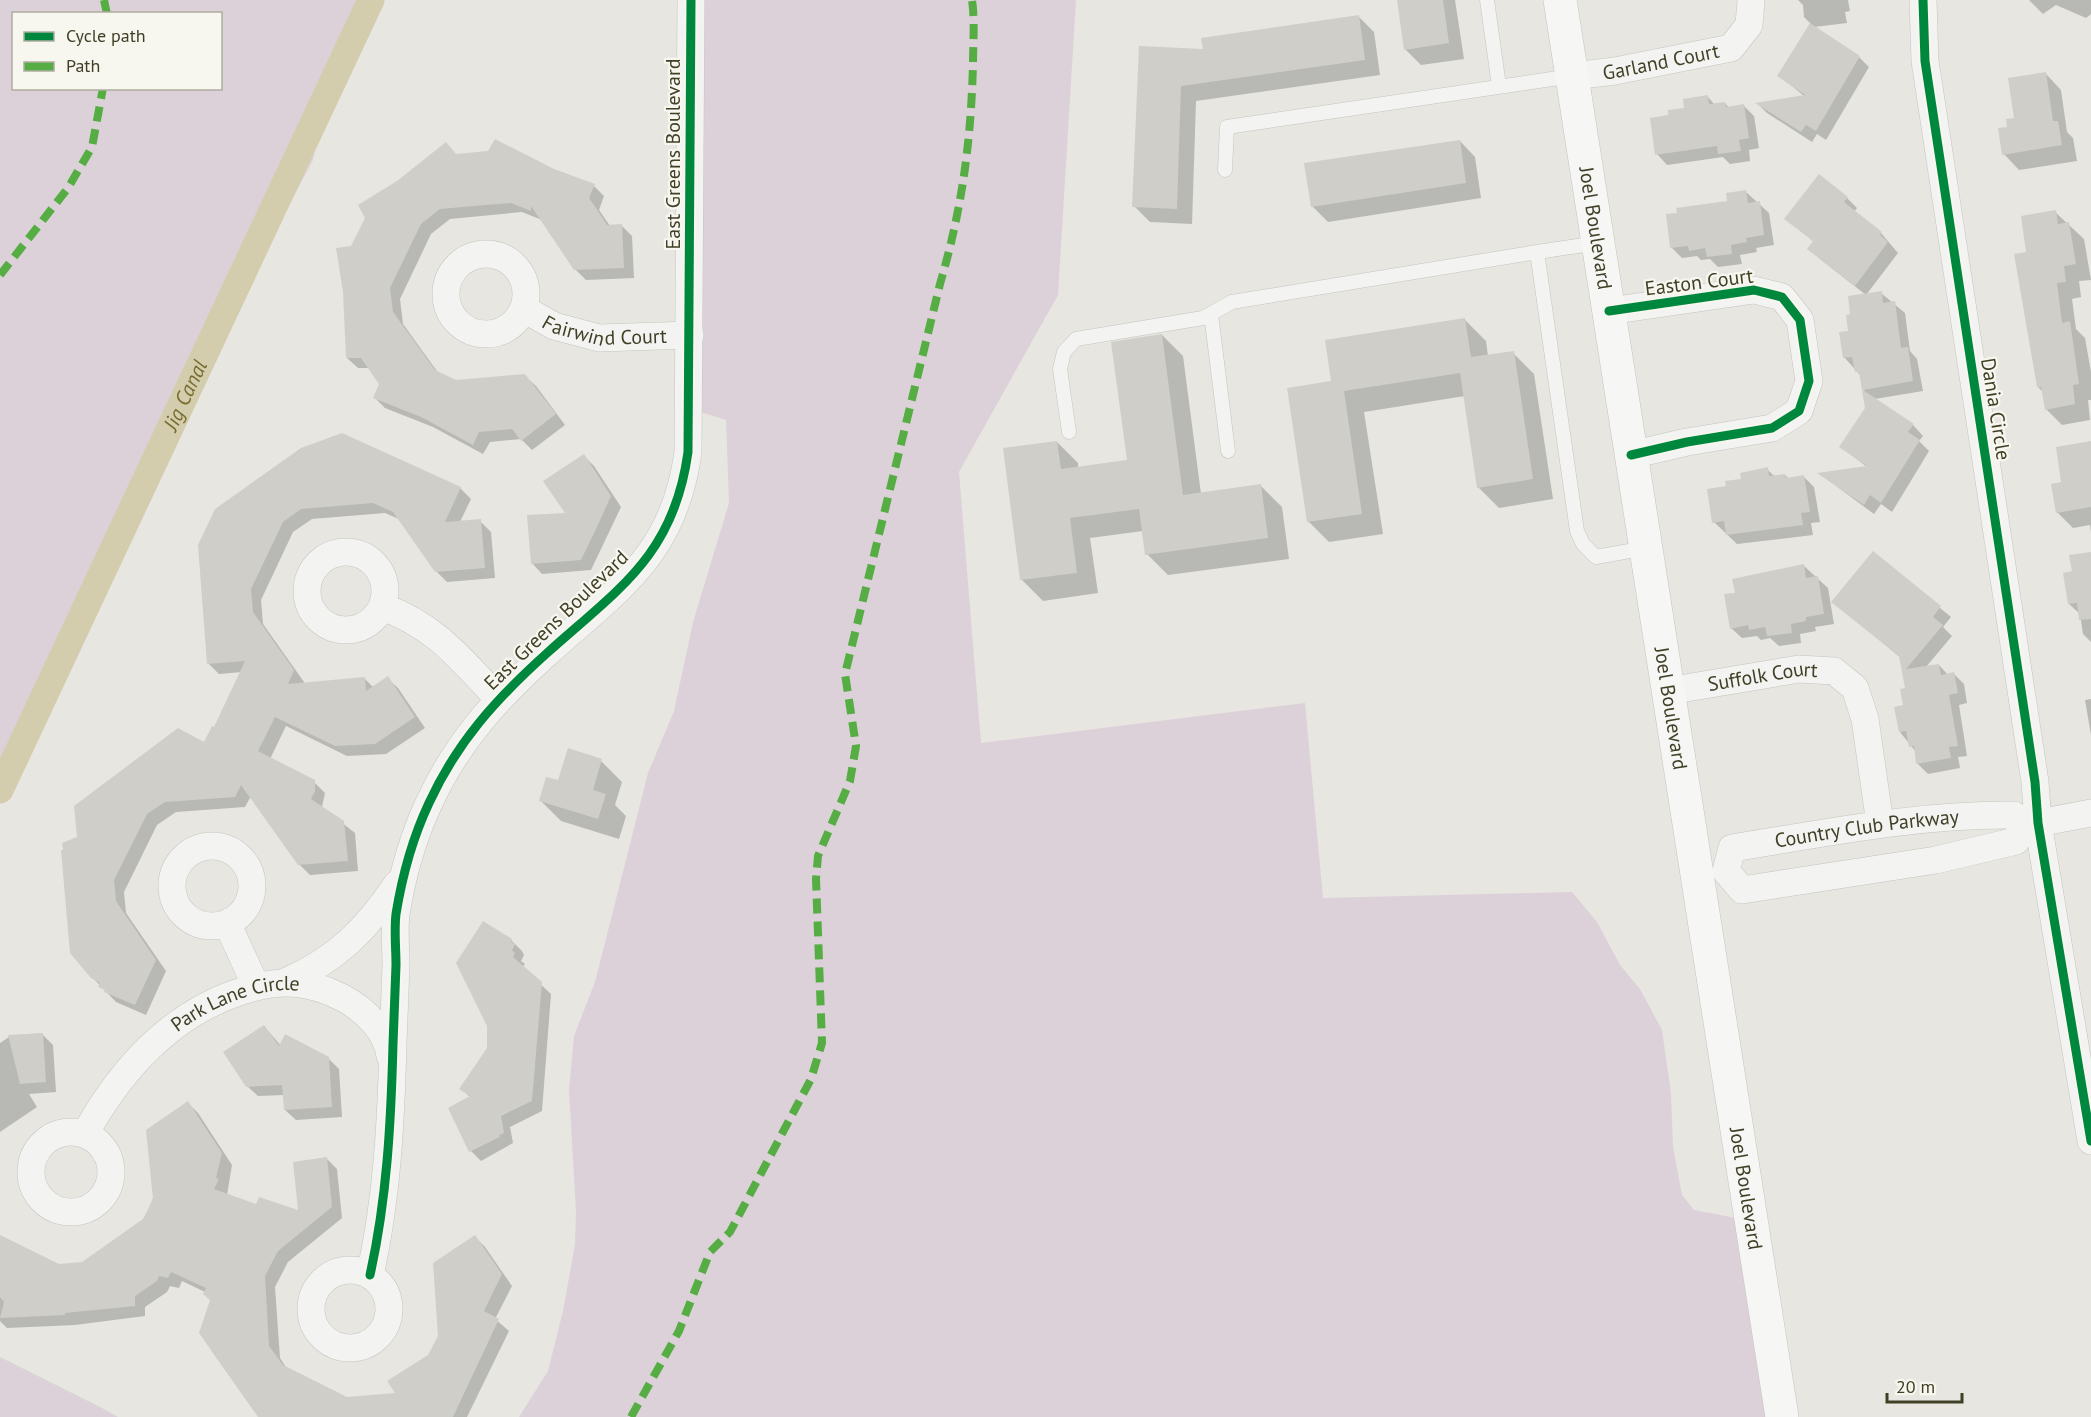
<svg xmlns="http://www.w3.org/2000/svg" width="2091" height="1417" font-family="'PT Sans',sans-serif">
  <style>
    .green { fill: #ddd1d9; fill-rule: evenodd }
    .shadow { fill: #0003 }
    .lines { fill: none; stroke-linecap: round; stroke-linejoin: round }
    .canal { stroke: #d3cdae; stroke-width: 27 }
    .building { fill: #cfcec9 }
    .lane-casing { stroke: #c5c4bf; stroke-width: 15 }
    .street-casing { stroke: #c5c4bf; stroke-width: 28 }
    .secondary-casing { stroke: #c5c4bf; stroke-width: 34 }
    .lane { stroke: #f3f3f1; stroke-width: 14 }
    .street { stroke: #f3f3f1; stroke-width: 27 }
    .secondary { stroke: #f6f6f5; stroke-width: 33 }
    .quiet { stroke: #56ad44; stroke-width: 8; stroke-dasharray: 15 8; stroke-linecap: butt }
    .cycleway-casing { stroke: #f7f6ef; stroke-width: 13 }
    .cycleway { stroke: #00873e; stroke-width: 9 }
    .labels { text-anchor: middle; stroke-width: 4.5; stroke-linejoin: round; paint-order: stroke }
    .street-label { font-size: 20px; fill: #414027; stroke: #f7f6ef }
    .water-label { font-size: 21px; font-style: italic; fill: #776d2f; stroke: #f7f6ef }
  </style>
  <rect width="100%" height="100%" fill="#e7e6e1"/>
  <path class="green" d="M0 0H363L323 81 319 125 313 160 217 341 0 787ZM14 14H220V88H14Z
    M692 0H1076L1058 295 959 472 981 743 1305 703 1323 898 1572 892 1597 922 1620 965 1640 989 1662 1030 1671 1093 1673 1147 1682 1195 1694 1210 1736 1218 1767 1417H519L548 1371 563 1311 575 1244 576 1212 569 1090 574 1036 595 982 648 773 674 711 693 622 729 503 726 420 694 410Z
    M0 1357 102 1408 118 1417H0Z"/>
  <path class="shadow" d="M1398 0H1455L1464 59 1421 65 1406 50Z
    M1798 0H1848L1850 11 1845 12 1847 23 1814 27 1859 57 1869 67 1826 140 1817 134 1812 142 1767 113 1758 104 1805 97 1779 75 1811 24 1804 17 1803 5Z
    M2029 0H2091V14L2086 18 2056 5 2043 14Z
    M1358 16 1374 32 1380 75 1196 101 1192 224 1150 222 1134 206 1140 48 1204 50Z
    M2046 74 2061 90 2067 132 2073 138 2077 161 2019 170 2004 154 2009 128Z
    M1708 97 1715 105 1725 103 1729 108 1744 106 1754 116 1759 148 1749 150 1750 161 1730 164 1723 157 1667 165 1657 154 1670 116Z
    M1460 141 1475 157 1481 198 1328 222 1312 206Z
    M457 155 553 170 594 186 604 196 599 210 610 226H622L632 236 634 278 586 280 575 269 542 220 522 212 450 219 431 234 400 299 403 324 439 374 455 382 525 376 536 386 565 425 532 450 521 439 490 442 483 454 433 427 385 408 375 398 381 384 369 368H358L347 358 352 248Z
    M1746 192 1769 213 1774 245 1756 248 1757 252 1740 255 1742 264 1718 267 1710 259 1701 260 1697 256 1682 258 1672 248 1729 202Z
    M1847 198 1857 208 1854 212 1881 233 1898 253 1866 295 1820 259 1809 248 1814 242 1786 218Z
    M2055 212 2084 239 2091 280 2079 281 2081 297 2072 299 2076 329 2085 338 2091 372V400H2088L2090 420 2062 425 2046 409 2043 392 2038 387 2028 253Z
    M1881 293 1905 313 1910 351 1917 359 1923 391 1875 399 1913 425 1923 436 1919 441 1929 451 1892 512 1881 504 1874 514 1820 474 1867 467 1841 447 1867 408 1862 377 1844 357 1849 332Z
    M1465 320 1486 341 1488 356 1513 353 1534 374 1553 499 1499 508 1478 487 1465 396 1364 412 1383 534 1329 542 1308 521 1332 382Z
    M1162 335 1183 356 1201 494 1261 486 1282 507 1289 559 1168 575 1147 554 1143 531 1090 538 1098 593 1043 601 1022 580 1057 442 1078 463V468L1128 461Z
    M2091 442V532L2090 525 2073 528 2057 512 2063 484Z
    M584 456 594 466 621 507 591 570 542 574 532 563 568 514Z
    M1767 469 1775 477 1785 475 1789 479 1804 477 1814 487 1820 522 1811 523 1813 535 1737 544 1714 522 1727 487Z
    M460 488 471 499 460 522 480 521 491 532 495 578 447 582 436 571 401 520 385 513 312 519 293 532 261 600 263 624 304 682 303 684 364 678 373 687 387 678 398 688 425 728 386 754 347 756 286 726 270 759 314 782 325 793 322 807 355 833 358 871 310 875 299 864 251 796 245 807 176 812 157 825 124 892 126 913 166 971 146 1015 116 1002 92 977 79 837 205 744 215 729 242 672 219 674 208 663 216 510Z
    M1873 553 1951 617 1943 627 1952 636 1926 667 1939 665 1948 675 1954 674 1964 684 1967 703 1959 705 1967 756 1958 757 1960 768 1928 774 1918 764 1916 752 1900 732 1906 689 1901 658 1833 602Z
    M2091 554V642L2083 634 2080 614 2069 604 2073 572Z
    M1804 566 1828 588 1834 624 1815 627 1816 631 1800 634 1801 643 1779 646 1770 638 1761 640 1757 636 1742 638 1731 628 1736 594Z
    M2091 699V735L2085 700Z
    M601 761 622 782 615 805 626 816 619 839 561 821 540 800 559 782Z
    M484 923 512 941 522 951 524 955 521 961 525 964 522 967 551 994 542 1111 510 1127 513 1143 481 1161 471 1151V1098L461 1088 488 1048Z
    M264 1026 281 1046 328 1058 339 1069 342 1117 296 1120 285 1110 284 1095 258 1096 247 1086Z
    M42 1034 53 1045 56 1092 29 1094 37 1107 0 1132V1043L9 1037Z
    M188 1103 198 1113 232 1165 227 1195 257 1206 300 1212 326 1158 337 1169 342 1218 288 1262 275 1287 280 1358 287 1369 346 1398 397 1394 429 1356 439 1336 475 1237 485 1247 512 1286 495 1319 509 1331 467 1417H259L211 1350 212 1300 205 1292 182 1281 179 1288 170 1286 167 1292 145 1307V1316L75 1325 7 1328 0 1321V1236L59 1266 83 1264 145 1220Z"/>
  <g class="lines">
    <path class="canal" id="s1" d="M0 790 371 0"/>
  </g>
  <path class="building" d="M1397 0H1443L1449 43 1404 50Z
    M1359 15 1365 60 1181 86 1177 209 1132 207 1139 46 1203 49 1201 38Z
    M1810 23 1860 56 1816 131 1806 125 1801 132 1755 103 1805 95 1777 76Z
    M2046 72 2053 121H2058L2062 145 2002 155 1998 128 2007 127 2006 119 2014 118 2008 78Z
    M1708 95 1709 104 1725 102 1726 107 1744 104 1749 138 1739 140 1741 151 1718 154 1717 146 1655 155 1650 118 1668 115V110L1684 108 1683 99Z
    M495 139 554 169 595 184 589 198 598 211 607 225 622 224 624 268 574 270 531 206V211L511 203 440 209 421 224 390 288 393 312 435 370 456 380 525 374 556 414 521 441 512 429 479 432 473 445 421 417 373 398 379 384 361 358H346L343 292 336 248 351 246 365 218 358 205 397 181 446 142 456 154 488 151Z
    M1460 140 1466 183 1311 207 1304 163Z
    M1819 174 1848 197 1844 202 1882 232 1880 235 1888 242 1855 286 1807 249 1813 241 1784 219Z
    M1746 190 1748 203 1760 201 1764 235 1746 238 1747 242 1731 245 1732 254 1707 257 1705 248 1689 251 1688 246 1670 248 1666 214 1677 213 1676 208 1727 201 1726 193Z
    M2056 210 2058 224 2069 222 2076 264 2064 266 2066 282 2057 283 2062 323 2070 321 2079 384 2073 385 2075 404 2045 410 2041 387H2037L2014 254 2026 252 2021 216Z
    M1882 291 1883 303 1895 301 1901 348 1908 347 1913 381 1863 390 1914 424 1908 432 1920 440 1881 503 1870 495 1864 505 1817 473 1867 466 1839 447 1865 408 1859 372H1855L1852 357 1843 358 1839 332 1848 331 1846 315 1850 314 1848 296Z
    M1465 318 1471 357 1514 351 1533 479 1477 488 1460 373 1344 391 1362 514 1307 522 1287 388 1331 381 1325 340Z
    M1162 334 1183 495 1261 484 1268 538 1145 555 1139 509 1070 518 1077 573 1020 580 1003 448 1057 441 1061 469 1127 460 1111 342Z
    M342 433 461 487 445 522 481 519 485 568 435 572 393 512 373 503 301 509 283 522 251 589 253 612 294 670 288 684 365 677 366 691 388 676 415 717 375 744 335 746 275 717 258 751 315 780V791L311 799 344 821 348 861 298 865 241 785 235 797 165 802 147 814 114 880 116 901 156 960 135 1005 104 992 105 990 98 987 100 983 91 978 70 953 61 850H63L62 843 77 837 74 806 178 728 204 742 212 726 214 727 245 661 207 664 198 545 215 509 301 448Z
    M2091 441V507L2056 513 2051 484 2061 482 2056 447Z
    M584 454 611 496 596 529 581 560 531 564 527 515 565 513 543 481Z
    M1768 467 1769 476 1785 474 1786 478 1804 475 1810 512 1801 513 1803 525 1726 535 1724 521 1712 523 1707 489 1726 486 1725 481 1741 479 1740 473Z
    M1873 551 1941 606 1933 617 1943 625 1906 669 1939 664 1941 675 1954 672 1958 693 1949 695 1958 746 1949 747 1951 758 1916 764 1914 746 1909 747 1906 731 1899 732 1894 707 1903 705 1900 689 1905 688 1899 656 1831 602Z
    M2091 552V619L2079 620 2077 603 2068 604 2063 573 2072 571 2069 555Z
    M1804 564 1806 578 1818 576 1824 614 1806 617V621L1791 624 1792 633 1767 636 1765 627 1749 630 1748 625 1730 629 1724 594 1735 593 1732 579Z
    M568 748 602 759 593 790 606 794 598 819 539 801 546 777 558 780Z
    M483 921 512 939 511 942 515 944 512 950 515 953 513 957 542 982 532 1101 501 1116 504 1133 499 1135 500 1137 469 1152 448 1108 470 1096 459 1089 487 1048V1026L456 963Z
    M264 1025 279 1046 285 1034 329 1057 332 1107 284 1110 282 1085 246 1087 223 1052Z
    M43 1033 46 1082 20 1084 8 1035Z
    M188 1101 222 1153 216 1178 219 1179 214 1189 256 1204 259 1197 298 1210 293 1162 327 1157 332 1207 278 1251 265 1276 269 1346 283 1365 347 1397 395 1393 387 1381 428 1355 438 1336 433 1263 475 1235 502 1274 484 1311 499 1319 453 1417H258L199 1333 210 1300 203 1294 206 1288 171 1272 168 1278 159 1276 157 1281 135 1296V1306L65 1313V1315L0 1318 4 1302 0 1297V1235L59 1264 82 1262 143 1219 153 1199 146 1130Z"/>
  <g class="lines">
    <defs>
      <path id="lane" d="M1487 0 1499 86
        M1225 170 1227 127 1572 76
        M1598 243 1537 252 1577 531 1583 544 1596 557 1646 548
        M1211 314 1228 451
        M1069 432 1060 369 1064 352 1076 339 1203 318 1232 302 1537 252"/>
      <g id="street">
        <path d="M1923 0 1925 61 2035 782 2038 823 2091 1141"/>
        <path id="s2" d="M1572 76 1615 71 1731 48 1749 25 1751 0"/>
        <circle cx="486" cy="294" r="40"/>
        <path id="s3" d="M524 309 554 326 599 338 690 335"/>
        <path d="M1609 311 1754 290 1782 297 1800 320 1809 381 1799 411 1772 428 1687 442 1631 455"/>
        <circle cx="346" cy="591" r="39"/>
        <path d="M383 607C437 627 460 659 499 699"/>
        <path id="s4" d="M1668 691 1799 669 1834 671 1855 688 1865 719 1880 824"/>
        <path d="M2022 826 2091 813"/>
        <circle cx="212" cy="886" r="40"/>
        <path id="s5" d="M1726 871 1732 848C1825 833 1919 814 2014 815L2022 826"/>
        <path d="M1726 871 1742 890 1936 860 2016 841 2022 826"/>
        <path d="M227 923 256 986"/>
        <path d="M287 981C337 959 366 930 397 884"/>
        <circle cx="71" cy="1172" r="40"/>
        <path id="s6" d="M85 1134C121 1069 170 1014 242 991 279 979 308 980 343 998 365 1010 387 1031 390 1056"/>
        <circle cx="350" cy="1309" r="39"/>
        <path d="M370 1275C387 1199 391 1122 393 1044 394 1018 395 991 396 965 396 948 394 931 396 914 402 877 413 837 429 803 457 742 496 699 546 654 618 589 674 556 688 452L691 0"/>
      </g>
      <g id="secondary">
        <path id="s7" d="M1560 0 1782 1417"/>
      </g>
    </defs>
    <use href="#lane" class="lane-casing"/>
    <use href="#street" class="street-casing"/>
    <use href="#secondary" class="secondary-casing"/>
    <use href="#lane" class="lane"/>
    <use href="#street" class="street"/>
    <use href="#secondary" class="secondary"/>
    <path class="quiet" d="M104 0 107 14
      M0 275 68 188 92 147 103 88
      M631 1417 679 1331 710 1252 730 1232 811 1079 822 1043 816 879 818 856 850 781 856 746 845 674 940 284C962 209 971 142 973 64 973 43 975 21 972 0"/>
    <defs>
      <path id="cycleway" d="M1923 0 1925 61 2035 782 2038 823 2091 1141
        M1609 311 1754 290 1782 297 1800 320 1809 381 1799 411 1772 428 1687 442 1631 455
        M370 1275C387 1199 391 1122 393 1044 394 1018 395 991 396 965 396 948 394 931 396 914 402 877 413 837 429 803 457 742 496 699 546 654 618 589 674 556 688 452L691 0"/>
    </defs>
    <use href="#cycleway" class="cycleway-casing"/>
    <use href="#cycleway" class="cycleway"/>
  </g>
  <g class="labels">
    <g class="street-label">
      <text dy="7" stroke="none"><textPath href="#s2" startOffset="90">Garland Court</textPath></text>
      <text transform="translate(673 154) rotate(-90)" y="7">East Greens Boulevard</text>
      <text dy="7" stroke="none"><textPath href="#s7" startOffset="231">Joel Boulevard</textPath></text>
      <text transform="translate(1699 282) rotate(-7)" y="7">Easton Court</text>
      <text dy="7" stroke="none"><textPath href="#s3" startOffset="86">Fairwind Court</textPath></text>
      <text transform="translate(1996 409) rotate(81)" y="7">Dania Circle</text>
      <text transform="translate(556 620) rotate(-44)" y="7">East Greens Boulevard</text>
      <text dy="7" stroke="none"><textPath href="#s4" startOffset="96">Suffolk Court</textPath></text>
      <text dy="7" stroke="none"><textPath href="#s7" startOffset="717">Joel Boulevard</textPath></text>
      <text dy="7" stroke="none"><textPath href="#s5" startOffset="160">Country Club Parkway</textPath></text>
      <text dy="7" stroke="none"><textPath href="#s6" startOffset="208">Park Lane Circle</textPath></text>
      <text dy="7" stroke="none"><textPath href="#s7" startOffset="1203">Joel Boulevard</textPath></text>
    </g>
    <g class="water-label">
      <text dy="7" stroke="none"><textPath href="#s1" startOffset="436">Jig Canal</textPath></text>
    </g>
  </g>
  <rect x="12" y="12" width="210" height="78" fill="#f7f6ef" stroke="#aead9f" stroke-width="1.5"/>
  <rect x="24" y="32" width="30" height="9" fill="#00873e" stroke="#aead9f" stroke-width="1.5"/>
  <text x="66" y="42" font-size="18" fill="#414027">Cycle path</text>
  <rect x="24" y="62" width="30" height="9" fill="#56ad44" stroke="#aead9f" stroke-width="1.5"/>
  <text x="66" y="72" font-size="18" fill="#414027">Path</text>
  <path d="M1887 1393v9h75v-9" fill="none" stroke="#414027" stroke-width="3"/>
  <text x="1896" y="1393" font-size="18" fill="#414027" stroke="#f7f6ef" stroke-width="4.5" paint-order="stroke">20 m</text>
</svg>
